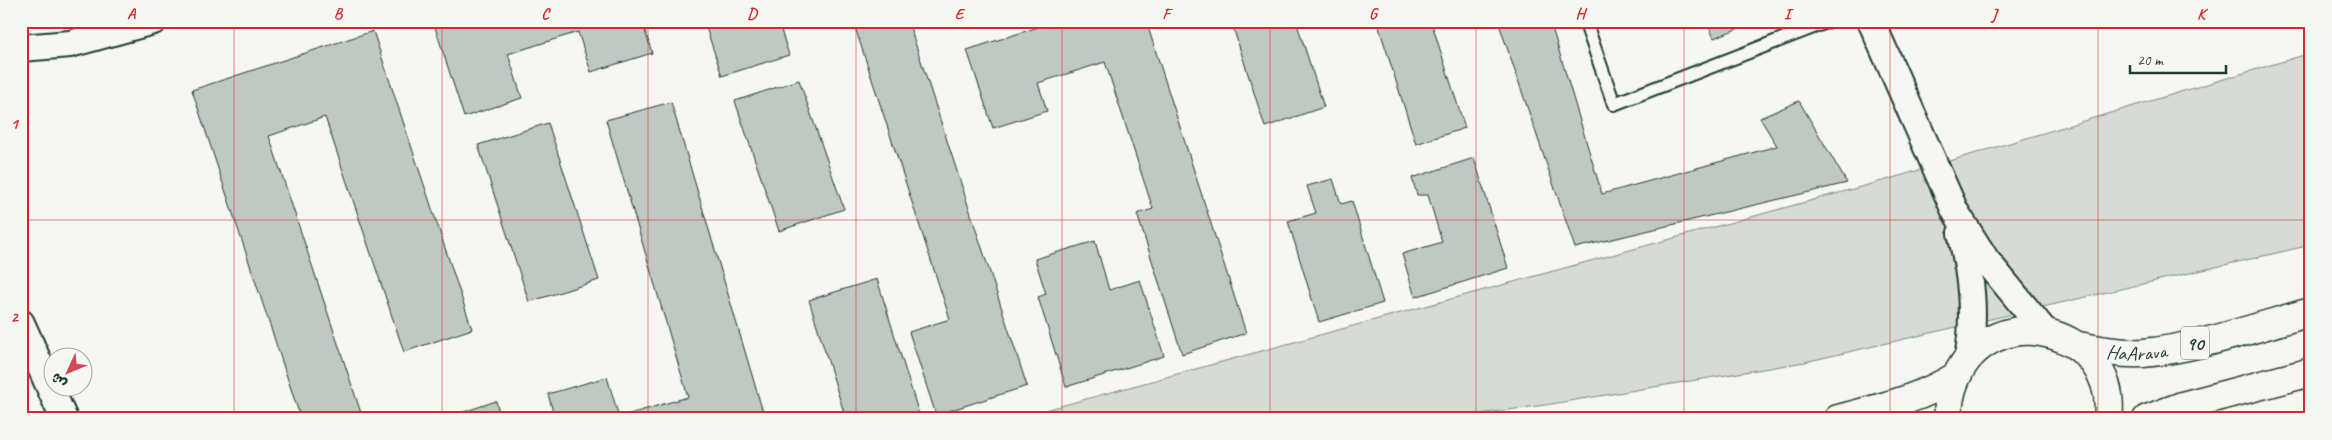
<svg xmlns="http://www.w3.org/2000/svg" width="2332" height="440" font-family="Caveat,'Playpen Sans Arabic',sans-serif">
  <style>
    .green { fill: #d6dbd6; stroke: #7a8c85 }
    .building { fill: #c1c8c3; stroke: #1f3d34 }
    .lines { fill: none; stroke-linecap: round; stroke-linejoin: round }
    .lane-casing { stroke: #1f3d34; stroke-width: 16 }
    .street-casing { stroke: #1f3d34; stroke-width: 30 }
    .highway-casing { stroke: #1f3d34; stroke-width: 31 }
    .lane { stroke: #f6f6f2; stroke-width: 12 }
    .street { stroke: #f6f6f2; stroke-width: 26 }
    .highway { stroke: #f6f6f2; stroke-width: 28 }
    .grid { fill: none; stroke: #d62828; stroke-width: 1; stroke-opacity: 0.55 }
    .labels { text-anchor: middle; stroke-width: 4; stroke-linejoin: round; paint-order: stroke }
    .shield { fill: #f6f6f2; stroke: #60746d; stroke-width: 1 }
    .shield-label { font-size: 19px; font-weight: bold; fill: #1f3d34 }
    .street-label { font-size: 20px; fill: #1f3d34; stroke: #f6f6f2 }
    .neatline { fill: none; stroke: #d62828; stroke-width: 2 }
    .grid-label { font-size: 16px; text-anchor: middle; font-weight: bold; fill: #d62828 }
  </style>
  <rect width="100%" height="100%" fill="#f6f6f2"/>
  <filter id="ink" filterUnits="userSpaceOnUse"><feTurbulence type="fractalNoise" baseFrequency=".02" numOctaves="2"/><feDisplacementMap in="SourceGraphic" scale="10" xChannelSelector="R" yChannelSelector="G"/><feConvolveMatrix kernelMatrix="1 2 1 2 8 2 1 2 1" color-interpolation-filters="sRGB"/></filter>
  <g filter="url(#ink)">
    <path class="green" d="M2311 53V245L1805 362 1545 405 1442 419H1013L1886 180Z"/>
    <path class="building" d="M433 21H642L652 53 591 72 578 32 508 54 522 98 464 117Z
      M704 21H778L789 55 722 76Z
      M853 21H908L1027 386 936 415 909 332 950 319Z
      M1057 21H1146L1246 333 1182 354 1137 214 1153 209 1105 62 1038 83 1047 111 993 128 967 50Z
      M1231 21H1296L1324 107 1265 127Z
      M1377 21H1431L1465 128 1416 144Z
      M1498 21H1550L1602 194 1777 146 1760 118 1799 101 1847 183 1575 248Z
      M1706 21H1757L1714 38Z
      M373 31 472 329 404 352 325 117 269 136 363 419H301L192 90Z
      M799 80 844 209 779 231 735 101Z
      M671 102 765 419H555L548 394 607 377 619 417 688 397 606 120Z
      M548 123 599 280 529 302 478 145Z
      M1474 158 1508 268 1415 297 1402 254 1442 242 1428 195H1417L1412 178Z
      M1333 179 1341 204 1352 201 1383 303 1319 322 1288 221 1316 213 1307 186Z
      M1095 241 1109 290 1140 280 1164 356 1066 387 1038 297 1046 294 1035 259Z
      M877 279 919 414 905 419H846L809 300Z
      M496 401 501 419H443Z"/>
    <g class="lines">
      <defs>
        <path id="lane" d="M1585 21 1614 104 1829 21"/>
        <path id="street" d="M1871 21 1955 211 1986 260 2045 332
          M21 48 70 44 153 21
          M1961 233C1971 275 1976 315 1968 358
          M21 323 64 419"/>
        <g id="highway">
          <path id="s1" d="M2078 346C2099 350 2120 354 2143 353 2195 349 2259 326 2311 312"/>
          <path d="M1838 419C1880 408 1920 399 1957 376"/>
          <path d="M1949 419C1947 406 1951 389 1956 378 1993 295 2120 330 2108 419"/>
          <path d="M2147 419 2182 406 2311 372"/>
        </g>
      </defs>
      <use href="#lane" class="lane-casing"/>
      <use href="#street" class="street-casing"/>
      <use href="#highway" class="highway-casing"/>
      <use href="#lane" class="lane"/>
      <use href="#street" class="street"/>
      <use href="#highway" class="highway"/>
    </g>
  </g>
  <path class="grid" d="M234 21V419M442 21V419M648 21V419M856 21V419M1062 21V419M1270 21V419M1476 21V419M1684 21V419M1890 21V419M2098 21V419M21 220H2311"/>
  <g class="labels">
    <rect class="shield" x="2181" y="326.5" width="28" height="33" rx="4"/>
    <g class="shield-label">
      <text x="2195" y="350">90</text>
    </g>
    <g class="street-label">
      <text dy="7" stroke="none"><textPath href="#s1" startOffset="59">HaArava</textPath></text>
    </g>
  </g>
  <rect width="2332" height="440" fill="none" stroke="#f6f6f2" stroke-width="55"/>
  <g transform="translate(68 372) rotate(226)"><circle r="24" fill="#f6f6f2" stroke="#a0aca6"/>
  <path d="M0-4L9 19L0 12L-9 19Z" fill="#d1495b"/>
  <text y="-8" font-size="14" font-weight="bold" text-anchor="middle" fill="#1f3d34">ش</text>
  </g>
  <path d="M2130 65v8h96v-8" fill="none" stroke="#1f3d34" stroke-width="2.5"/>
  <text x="2137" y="65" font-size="15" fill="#1f3d34" stroke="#f6f6f2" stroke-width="4" paint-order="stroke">20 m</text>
  <rect x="28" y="28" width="2276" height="384" class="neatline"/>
  <g class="grid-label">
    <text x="131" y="19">A</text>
    <text x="338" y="19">B</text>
    <text x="545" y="19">C</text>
    <text x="752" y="19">D</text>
    <text x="959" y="19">E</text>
    <text x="1166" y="19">F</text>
    <text x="1373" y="19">G</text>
    <text x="1580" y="19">H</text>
    <text x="1787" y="19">I</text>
    <text x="1994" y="19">J</text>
    <text x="2201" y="19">K</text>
    <text x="14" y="129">1</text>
    <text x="14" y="322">2</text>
  </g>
</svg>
